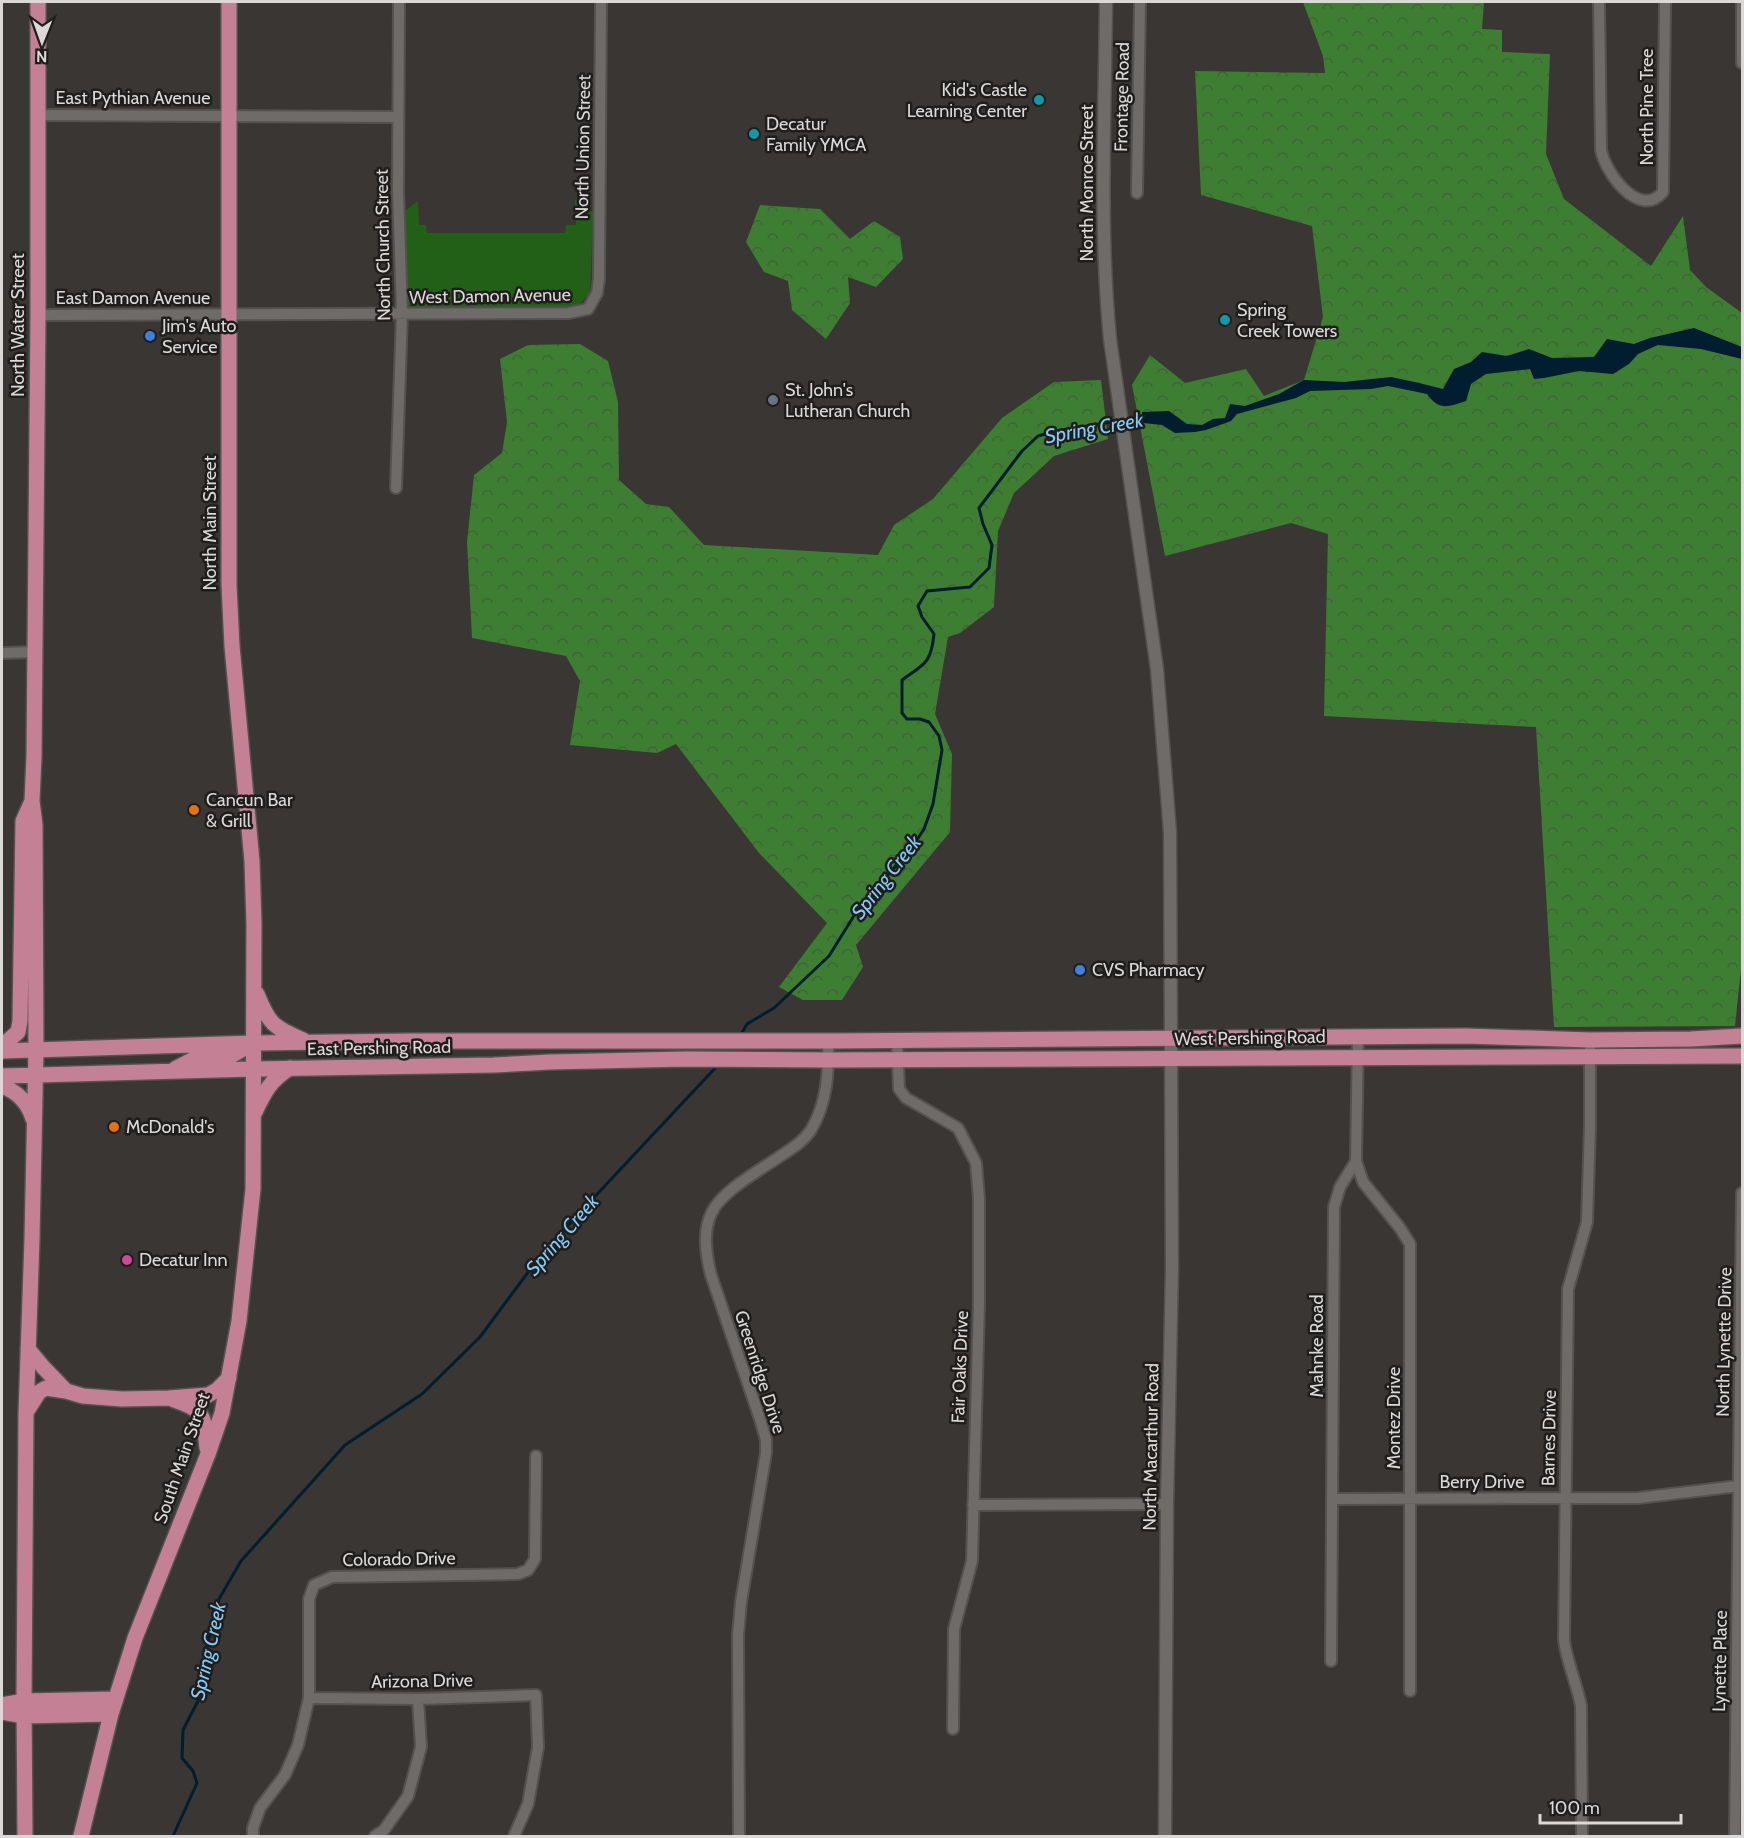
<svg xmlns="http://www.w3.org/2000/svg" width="1744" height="1838" font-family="Cabin,sans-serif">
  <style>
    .green { fill: #236017 }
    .forest { fill: url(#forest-crowns) }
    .water { fill: #001e30 }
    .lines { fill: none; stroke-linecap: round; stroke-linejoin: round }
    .stream { stroke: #001e30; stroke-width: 3 }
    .minor-casing { stroke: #545251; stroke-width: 14 }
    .tertiary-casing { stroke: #545251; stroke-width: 15 }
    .primary-casing { stroke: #545251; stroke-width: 18 }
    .minor { stroke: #6e6b69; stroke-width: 10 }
    .tertiary { stroke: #6e6b69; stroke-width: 12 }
    .primary { stroke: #c48095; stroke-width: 15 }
    .culture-dot { fill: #0f9aa8; stroke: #1f1e1d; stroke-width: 2 }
    .shop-dot { fill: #3f7fe0; stroke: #1f1e1d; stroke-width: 2 }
    .worship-dot { fill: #6b7280; stroke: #1f1e1d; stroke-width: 2 }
    .food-dot { fill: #e8710a; stroke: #1f1e1d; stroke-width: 2 }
    .hotel-dot { fill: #d1479c; stroke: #1f1e1d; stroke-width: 2 }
    .labels { text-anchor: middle; stroke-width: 5; stroke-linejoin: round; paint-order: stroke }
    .poi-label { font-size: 18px; fill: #dbd9d8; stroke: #1f1e1d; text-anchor: start }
    .street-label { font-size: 18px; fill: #dbd9d8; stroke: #1f1e1d }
    .water-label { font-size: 20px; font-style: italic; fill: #85cbf7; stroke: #1f1e1d }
  </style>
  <defs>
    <pattern id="forest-crowns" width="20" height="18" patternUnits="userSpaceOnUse" patternTransform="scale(1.5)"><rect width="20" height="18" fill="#3e7e32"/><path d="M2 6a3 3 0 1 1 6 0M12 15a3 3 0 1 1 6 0" fill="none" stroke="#406339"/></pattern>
  </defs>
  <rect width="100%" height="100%" fill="#393634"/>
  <path class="green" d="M575 200C585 201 589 205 593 215L590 293 577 307H413L408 304 405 211 418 201 419 225H426L427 233H565L566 225H576Z"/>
  <path class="forest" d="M1303 2H1484L1482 29 1502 30V52L1550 54 1546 154 1564 199 1651 266 1683 216 1690 270 1706 287 1742 313V960L1735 1026 1554 1027 1536 727 1324 716 1328 534 1291 523 1165 556 1132 385 1150 355 1185 383 1246 369 1264 396 1304 380 1323 317 1312 226 1201 195 1195 71 1325 73 1323 56Z
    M760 205 820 209 850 239 874 221 900 237 903 259 876 287 848 277 850 303 826 339 792 310 788 281 764 272 746 242Z
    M580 344 608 361 618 402 619 480 646 504 669 507 704 545 878 555 894 525 933 499 1002 418 1054 382 1101 380 1108 439 1054 456 1014 493 998 531 994 607 960 633 948 637 935 714 952 754 950 832 856 945 863 967 842 1000H803L779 987 827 923 759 853 676 744 657 753 570 745 580 681 566 656 472 638 467 542 474 475 502 453 507 422 500 359 528 345Z"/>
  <path class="water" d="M1694 328 1742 347V359L1701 349 1658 345 1638 354 1629 364 1613 374 1579 371 1544 378 1534 379 1530 369 1486 374 1471 384 1466 401C1448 407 1439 411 1427 394L1388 386 1371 389 1310 391 1296 398 1237 414 1231 421 1206 430 1195 432 1175 433 1162 425 1143 423 1142 412 1169 411 1187 424 1202 425 1213 419 1225 418 1230 404 1245 406 1279 394 1304 380 1344 382 1391 377 1419 383 1443 389 1454 369 1471 362 1482 352 1507 356 1529 349 1552 358 1594 357 1607 339 1634 344 1650 338Z"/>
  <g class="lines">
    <path class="stream" d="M1124 420 1145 418
      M740 1036 747 1024 774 1008 829 956 860 906 911 849 924 829 933 804 942 750 939 736 929 722 920 719H907L902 713V680C924 664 931 664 934 634L922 617 918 606 927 591 970 587 989 568 992 545 983 524 979 508 1022 451 1038 436 1056 431 1118 421
      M173 1836 197 1783 193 1771 182 1758 183 1730 200 1697 208 1642 219 1599 241 1561 345 1445 422 1394 480 1337 543 1252 718 1065"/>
    <defs>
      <path id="minor" d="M1599 2 1601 150C1605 172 1639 220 1663 192L1665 2
        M1742 2V63
        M37 115 398 117
        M1137 193 1140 2
        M38 315 569 313 588 309 597 293 599 279 601 2
        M396 488 402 313 398 191 399 2
        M2 653 34 652
        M897 1040 899 1089 906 1098 958 1128 976 1163 979 1199V1303L972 1561 954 1629 953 1729
        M1356 1161 1363 1182 1400 1228 1410 1244V1691
        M1333 1499 1638 1498 1738 1486 1742 1487
        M973 1505 1167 1504
        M1331 1661 1334 1207 1340 1187 1356 1161 1358 1037
        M309 1698 418 1699 536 1695 538 1747 528 1804 514 1836
        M253 1836V1828L260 1808 285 1775 298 1745 309 1698V1599L314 1585 332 1577 518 1574 528 1570 535 1559 536 1456
        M375 1836 384 1830 408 1796 421 1747 418 1699
        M739 1836 738 1635 741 1602 766 1453V1440L760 1419 711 1275C706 1255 702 1231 712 1212 722 1191 760 1170 779 1157 791 1149 803 1142 811 1130 827 1103 829 1072 828 1041
        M1582 1836 1581 1706C1577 1684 1567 1663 1564 1640L1568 1289 1587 1222 1590 1126V1040
        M1735 1836 1742 1193"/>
      <path id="tertiary" d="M1106 2C1105 114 1099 227 1110 339L1157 669 1170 832 1172 1268 1167 1504 1165 1836"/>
      <path id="primary" d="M257 994C269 1024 273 1027 303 1040
        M2 1046 18 1032 20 1021 23 821 32 801
        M2 1051 253 1043 411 1041H831L1466 1036 1590 1040 1691 1039 1742 1036
        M175 1069 194 1059 229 1057 250 1045
        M2 1076 253 1069 494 1065 550 1062 686 1059 828 1060 1742 1056
        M2 1086C18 1092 28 1102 33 1119
        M254 1114C264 1093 270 1080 290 1068
        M28 1349 43 1367 66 1391
        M174 1400C207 1411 203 1416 207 1448
        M27 1411 39 1392 46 1388 66 1391 83 1396 122 1399 169 1398 208 1395 217 1390 229 1378
        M2 1705 24 1701 116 1699
        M2 1712 24 1716 111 1714
        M25 1836 24 1701 26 1414 32 1239 36 1050 35 825 32 801 34 756 38 315V2
        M81 1836 111 1714 135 1638 208 1454 222 1413 239 1321 253 1189 254 924 252 861 232 646 229 585V2"/>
    </defs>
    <use href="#minor" class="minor-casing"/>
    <use href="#tertiary" class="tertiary-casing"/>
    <use href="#primary" class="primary-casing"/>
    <use href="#minor" class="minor"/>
    <use href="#tertiary" class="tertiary"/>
    <use href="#primary" class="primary"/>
  </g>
  <g class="culture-dot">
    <circle cx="1039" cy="100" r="6"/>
    <circle cx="754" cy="134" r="6"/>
    <circle cx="1225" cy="320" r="6"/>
  </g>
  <g class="shop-dot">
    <circle cx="150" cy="336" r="6"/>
    <circle cx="1080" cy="970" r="6"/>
  </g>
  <circle class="worship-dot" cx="773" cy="400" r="6"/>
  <g class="food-dot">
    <circle cx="194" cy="810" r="6"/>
    <circle cx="114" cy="1127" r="6"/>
  </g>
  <circle class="hotel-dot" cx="127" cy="1260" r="6"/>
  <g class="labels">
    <g class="poi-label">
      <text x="1027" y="96" text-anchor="end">Kid's Castle<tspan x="1027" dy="21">Learning Center</tspan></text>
      <text x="766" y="130">Decatur<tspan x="766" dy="21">Family YMCA</tspan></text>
      <text x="1237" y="316">Spring<tspan x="1237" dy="21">Creek Towers</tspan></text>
      <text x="162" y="332">Jim's Auto<tspan x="162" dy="21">Service</tspan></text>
      <text x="785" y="396">St. John's<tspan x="785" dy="21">Lutheran Church</tspan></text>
      <text x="206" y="806">Cancun Bar<tspan x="206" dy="21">&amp; Grill</tspan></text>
      <text x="1092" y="976">CVS Pharmacy</text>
      <text x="126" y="1133">McDonald's</text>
      <text x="139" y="1266">Decatur Inn</text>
    </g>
    <g class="street-label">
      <text transform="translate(1122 97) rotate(-89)" y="6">Frontage Road</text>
      <text x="133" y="104">East Pythian Avenue</text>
      <text transform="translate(1647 107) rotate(-90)" y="6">North Pine Tree</text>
      <text transform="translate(583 147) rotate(-89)" y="6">North Union Street</text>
      <text transform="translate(1087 183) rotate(-90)" y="6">North Monroe Street</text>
      <text transform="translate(383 245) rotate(-91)" y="6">North Church Street</text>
      <text transform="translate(490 296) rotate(-1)" y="6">West Damon Avenue</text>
      <text x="133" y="304">East Damon Avenue</text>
      <text transform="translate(18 325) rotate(-90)" y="6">North Water Street</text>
      <text transform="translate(210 523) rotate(-90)" y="6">North Main Street</text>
      <text transform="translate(1250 1038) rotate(-1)" y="6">West Pershing Road</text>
      <text transform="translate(379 1048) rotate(-1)" y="6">East Pershing Road</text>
      <text transform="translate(1724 1342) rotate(-89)" y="6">North Lynette Drive</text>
      <text transform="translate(1317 1346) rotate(-90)" y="6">Mahnke Road</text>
      <text transform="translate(960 1367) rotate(-88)" y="6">Fair Oaks Drive</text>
      <text transform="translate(760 1372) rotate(72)" y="6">Greenridge Drive</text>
      <text transform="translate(1394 1418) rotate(-90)" y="6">Montez Drive</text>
      <text transform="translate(1549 1438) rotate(-89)" y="6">Barnes Drive</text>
      <text transform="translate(1151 1447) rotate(-89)" y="6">North Macarthur Road</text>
      <text transform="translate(182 1458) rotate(-71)" y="6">South Main Street</text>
      <text x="1482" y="1488">Berry Drive</text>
      <text transform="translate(399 1559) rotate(-1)" y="6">Colorado Drive</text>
      <text transform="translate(1720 1661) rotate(-89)" y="6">Lynette Place</text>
      <text transform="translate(422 1681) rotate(-1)" y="6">Arizona Drive</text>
    </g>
    <g class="water-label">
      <text transform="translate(1094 428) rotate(-10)" y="7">Spring Creek</text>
      <text transform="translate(886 877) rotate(-52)" y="7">Spring Creek</text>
      <text transform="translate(562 1235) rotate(-49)" y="7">Spring Creek</text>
      <text transform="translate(208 1651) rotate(-77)" y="7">Spring Creek</text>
    </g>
  </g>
  <rect width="1744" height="1838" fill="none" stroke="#dbd9d8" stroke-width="6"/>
  <g transform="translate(42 42) rotate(181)" stroke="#1f1e1d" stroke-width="4.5" paint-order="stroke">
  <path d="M0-4.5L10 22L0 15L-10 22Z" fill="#dbd9d8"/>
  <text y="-9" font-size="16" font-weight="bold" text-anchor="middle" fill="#dbd9d8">N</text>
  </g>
  <path d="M1540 1814v9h141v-9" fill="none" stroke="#dbd9d8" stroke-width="3"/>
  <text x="1549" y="1814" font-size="18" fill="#dbd9d8" stroke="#1f1e1d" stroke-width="4.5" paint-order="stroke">100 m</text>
</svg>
